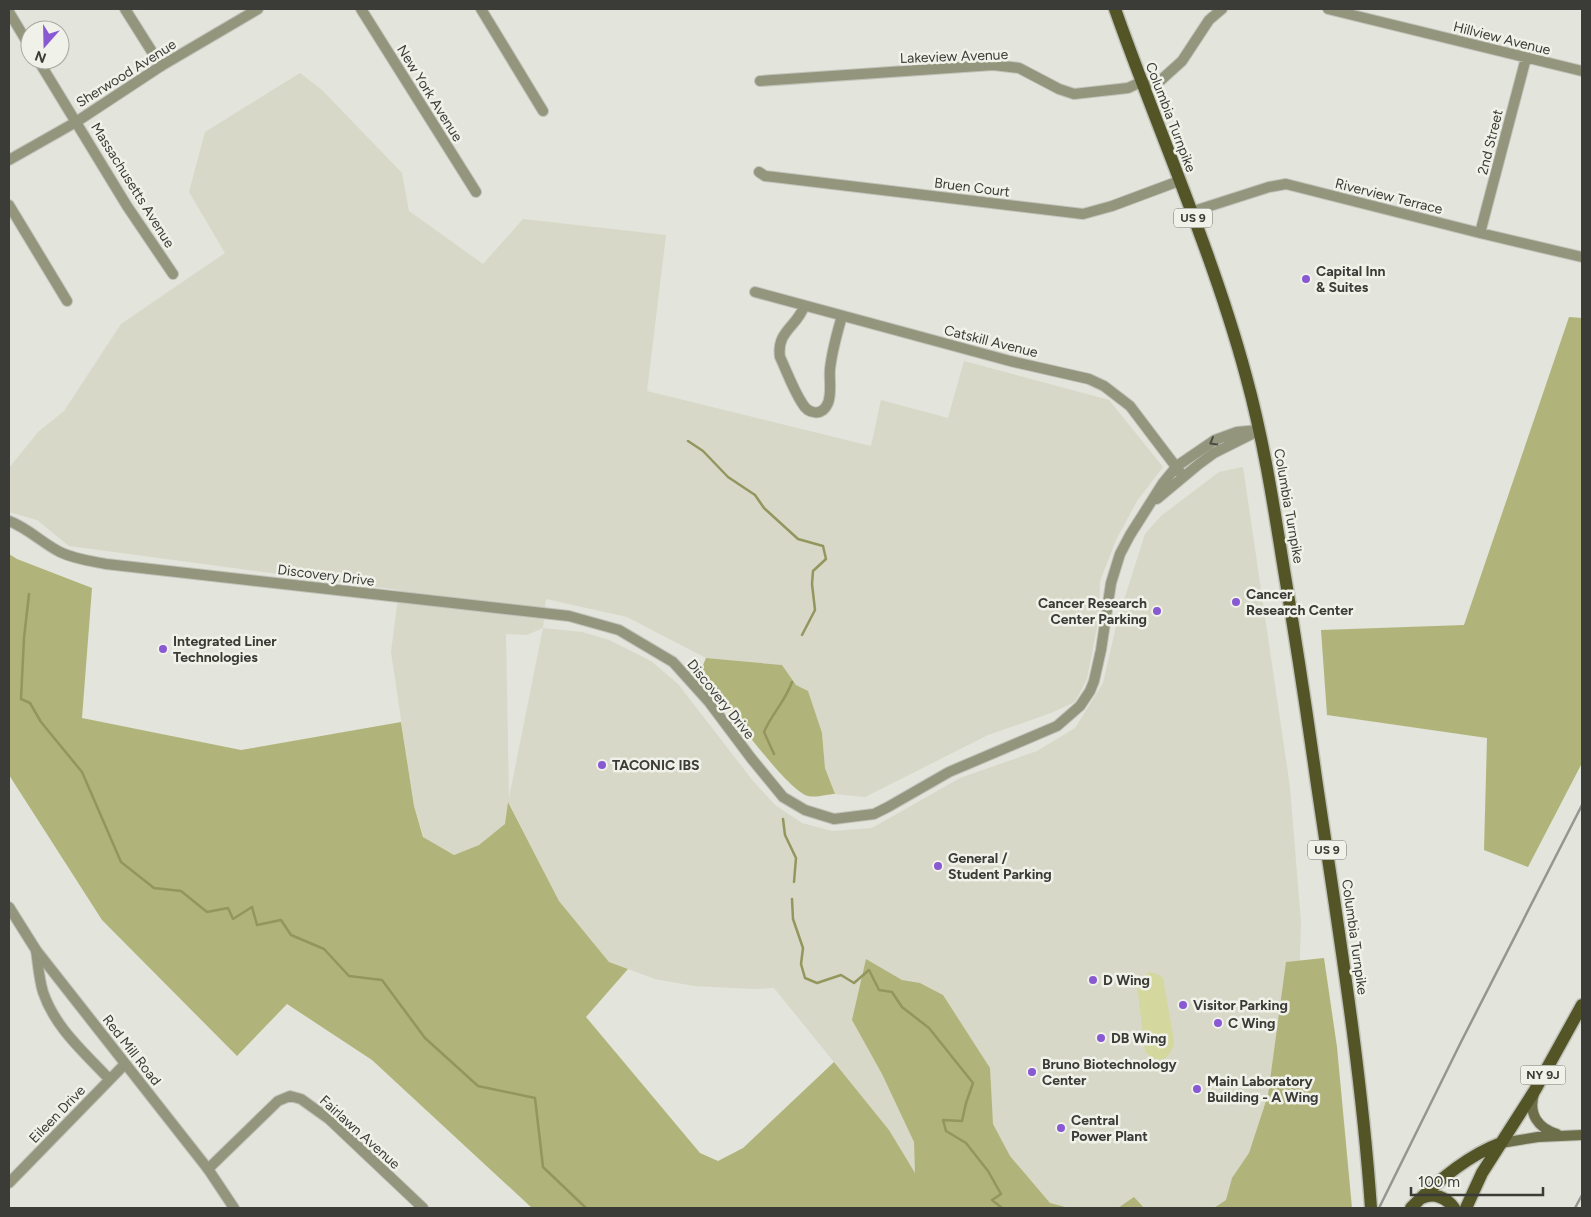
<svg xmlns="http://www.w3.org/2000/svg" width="1591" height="1217" font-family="Figtree,sans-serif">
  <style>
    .built { fill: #d7d8c8; fill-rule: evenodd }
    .green { fill: #d4d79e }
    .forest { fill: #b1b47a }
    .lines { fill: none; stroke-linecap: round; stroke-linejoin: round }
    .stream { stroke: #93965d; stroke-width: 2.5 }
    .minor-casing { stroke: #c1c2ba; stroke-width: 12 }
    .tertiary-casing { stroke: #c1c2ba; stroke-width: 12 }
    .secondary-casing { stroke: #c1c2ba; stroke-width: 12 }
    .primary-casing { stroke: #c1c2ba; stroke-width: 15 }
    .minor { stroke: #93957c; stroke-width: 10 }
    .tertiary { stroke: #93957c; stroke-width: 10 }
    .secondary { stroke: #6d6f4b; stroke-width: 10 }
    .primary { stroke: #535527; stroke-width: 12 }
    .rail { stroke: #95968f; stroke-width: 2.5 }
    .oneway { stroke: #4d4d45 }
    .poi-dot { fill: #8859d2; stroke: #f0f1e8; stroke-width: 2 }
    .labels { text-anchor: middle; stroke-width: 5; stroke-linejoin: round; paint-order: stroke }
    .shield { fill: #f0f1e8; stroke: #71726c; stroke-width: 1 }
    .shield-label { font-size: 12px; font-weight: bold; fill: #3b3b37 }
    .street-label { font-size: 14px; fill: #3b3b37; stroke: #f0f1e8 }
    .poi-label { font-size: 14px; font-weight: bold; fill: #3b3b37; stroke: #f0f1e8; text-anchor: start }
  </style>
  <rect width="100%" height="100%" fill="#e3e4db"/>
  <path class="built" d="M300 73 322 90 402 173 409 211 483 264 523 219 666 235 647 391 871 446 881 400 948 418 964 361 1109 400 1163 467 1137 501 1116 540 1100 581 1099 617 1087 679 1075 702 1051 713 988 735 865 797 835 794 825 768 822 733 796 685 782 665 706 658 627 617 546 599 543 628 582 632 609 640 651 661 678 684 753 781 775 805 802 823 832 831 872 828 960 778 1037 751 1075 728 1103 683 1117 622 1145 534 1161 516 1219 472 1243 467 1290 787 1301 923 1296 1079V1165L1280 1208H934L889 1130 774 988 754 989 694 986 655 979 609 962 559 901 509 803 506 824 479 845 454 855 424 838 414 806 391 652 399 590 69 546 37 520 9 512V468L38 432 64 411 121 324 225 253 189 192 205 132ZM543 628 509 798V799L506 634 527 635Z"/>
  <path class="green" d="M1150 972 1157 974 1163 978 1174 1041C1172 1058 1158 1068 1145 1051L1137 984 1138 980Z"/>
  <path class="forest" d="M1569 317 1582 318V763L1528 867 1484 850 1487 738 1327 715 1321 630 1464 625Z
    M9 554 17 559 92 588 82 718 241 750 401 722 414 806 423 837 454 855 479 845 505 824 508 802 559 901 609 962 628 969 586 1017 700 1153 718 1161 743 1148 834 1062 889 1130 915 1173 914 1142 882 1074 852 1020 866 959 902 980 920 983 943 995 990 1068 993 1124 1010 1156 1050 1203 1069 1208H532L372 1060 287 1004 237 1056 102 920 9 775Z
    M706 658 782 665 796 685 808 691 822 733 825 768 835 794C828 794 816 798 808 796 785 790 717 693 701 670Z
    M1324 958 1337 1047 1352 1208H1214L1226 1200 1232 1178 1249 1153 1268 1095 1286 962Z
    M1134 1197 1144 1208H1118Z"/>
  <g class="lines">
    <path class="stream" d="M688 441 703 451 728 477 755 495 764 508 798 539 823 546 826 559 813 571 812 584 815 610 802 635
      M29 594 24 638 21 699 30 703 41 722 82 772 121 862 154 888 181 891 207 912 228 908 233 919 252 907 257 925 281 920 291 935 324 949 349 976 382 980 425 1038 478 1086 535 1098 543 1167 586 1208
      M774 754 764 732C772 713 785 702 792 682
      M783 819 785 835 796 858 794 882
      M792 899 793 919 803 948 801 964 805 978 817 983 841 975 854 983 869 970 879 990 892 992 902 1007 929 1028 973 1083 966 1103 962 1121 943 1120 946 1131 966 1143 988 1171 1001 1194 992 1200 1002 1208"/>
    <defs>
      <path id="minor" d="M125 9 161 66
        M361 9 476 192
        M481 9 543 111
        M1328 9 1582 71
        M9 12 30 47
        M38 60 127 206 173 274
        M760 81 993 65 1019 68 1059 89 1074 94 1128 88 1141 82 1152 83 1161 80 1182 61 1209 20 1222 9
        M759 172 765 176 774 177 1083 214 1112 206 1179 181
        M9 205 67 301
        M1191 212 1269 187 1286 184 1480 233 1582 257
        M1480 233 1526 58
        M755 292 1010 361 1089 379 1104 386 1130 406 1183 476
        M804 306C798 326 776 331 780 357 787 372 793 389 802 403 808 414 822 417 828 403 832 393 829 380 830 369 832 351 837 333 842 316
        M1157 499 1199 464 1214 453 1254 433
        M9 521C28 528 42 543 60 552 74 559 90 561 106 564L569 616 619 630 673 662 709 702 751 758 783 797 805 810 834 819 874 814 888 807 949 772 1057 726 1080 706 1090 691 1094 681 1101 650 1111 583 1120 554 1130 535 1163 483 1177 466 1215 440 1237 432 1259 430
        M36 950C38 964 39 979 43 992 55 1028 85 1053 109 1079
        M208 1169 278 1101 290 1096 301 1099 329 1119 423 1208
        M9 1183 125 1064"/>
      <path id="tertiary" d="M9 160 76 122 161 66 258 9
        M9 907 36 950 208 1169 234 1208"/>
      <path id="secondary" d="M1534 1094C1528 1114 1538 1128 1557 1134
        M1501 1143 1538 1137 1582 1135"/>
      <path id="primary" d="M1115 9C1158 131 1212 250 1246 376 1263 438 1273 501 1283 564 1295 635 1306 707 1316 778 1337 921 1361 1064 1371 1208
        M1422 1198C1434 1192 1447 1198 1454 1208
        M1411 1208C1436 1182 1467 1156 1501 1143
        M1466 1208 1482 1173 1535 1090 1582 1005"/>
    </defs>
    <use href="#minor" class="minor-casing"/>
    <use href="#tertiary" class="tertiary-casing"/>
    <use href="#secondary" class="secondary-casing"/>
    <use href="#primary" class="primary-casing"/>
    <use href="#minor" class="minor"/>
    <use href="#tertiary" class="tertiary"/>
    <use href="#secondary" class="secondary"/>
    <use href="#primary" class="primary"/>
    <path class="rail" d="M1379 1208 1461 1042 1582 805
      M1575 1208 1582 1195"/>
  </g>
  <defs><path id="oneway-chevron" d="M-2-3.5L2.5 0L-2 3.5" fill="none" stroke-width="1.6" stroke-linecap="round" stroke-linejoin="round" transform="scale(1.25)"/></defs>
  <use class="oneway" href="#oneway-chevron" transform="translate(1213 442) rotate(150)"/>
  <g class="poi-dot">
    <circle cx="1306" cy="279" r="5"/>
    <circle cx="1236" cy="602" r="5"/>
    <circle cx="1157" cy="611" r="5"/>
    <circle cx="163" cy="649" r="5"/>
    <circle cx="602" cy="765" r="5"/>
    <circle cx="938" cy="866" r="5"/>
    <circle cx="1093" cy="980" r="5"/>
    <circle cx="1183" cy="1005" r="5"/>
    <circle cx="1218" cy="1023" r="5"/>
    <circle cx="1101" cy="1038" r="5"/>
    <circle cx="1032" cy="1072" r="5"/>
    <circle cx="1197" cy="1089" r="5"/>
    <circle cx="1061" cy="1128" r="5"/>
  </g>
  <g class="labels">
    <g class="shield">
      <rect x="1174" y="208.5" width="38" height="19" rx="4"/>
      <rect x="1308" y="840.5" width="38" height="19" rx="4"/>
      <rect x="1520.5" y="1065.5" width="45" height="19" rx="4"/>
    </g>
    <g class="shield-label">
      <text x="1193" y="222">US 9</text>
      <text x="1327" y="854">US 9</text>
      <text x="1543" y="1079">NY 9J</text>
    </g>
    <g class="street-label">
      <text transform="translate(1502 38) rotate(14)" y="5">Hillview Avenue</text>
      <text transform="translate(954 56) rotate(-2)" y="5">Lakeview Avenue</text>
      <text transform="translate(126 73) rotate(-32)" y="5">Sherwood Avenue</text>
      <text transform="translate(430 93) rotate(58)" y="5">New York Avenue</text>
      <text transform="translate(1171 117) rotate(69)" y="5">Columbia Turnpike</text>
      <text transform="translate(1490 142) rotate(-76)" y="5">2nd Street</text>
      <text transform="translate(133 185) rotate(58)" y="5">Massachusetts Avenue</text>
      <text transform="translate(972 187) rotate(7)" y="5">Bruen Court</text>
      <text transform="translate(1389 196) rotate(14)" y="5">Riverview Terrace</text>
      <text transform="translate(991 341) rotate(14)" y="5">Catskill Avenue</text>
      <text transform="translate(1289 506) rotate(80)" y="5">Columbia Turnpike</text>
      <text transform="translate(326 575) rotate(7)" y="5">Discovery Drive</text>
      <text transform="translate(721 699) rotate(51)" y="5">Discovery Drive</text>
      <text transform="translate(1355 937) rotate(82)" y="5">Columbia Turnpike</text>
      <text transform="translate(132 1050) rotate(52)" y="5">Red Mill Road</text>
      <text transform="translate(57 1114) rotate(-46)" y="5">Eileen Drive</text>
      <text transform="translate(360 1132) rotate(42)" y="5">Fairlawn Avenue</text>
    </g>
    <g class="poi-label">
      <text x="1316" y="276">Capital Inn<tspan x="1316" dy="16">&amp; Suites</tspan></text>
      <text x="1246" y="599">Cancer<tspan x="1246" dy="16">Research Center</tspan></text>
      <text x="1147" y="608" text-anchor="end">Cancer Research<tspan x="1147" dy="16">Center Parking</tspan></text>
      <text x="173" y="646">Integrated Liner<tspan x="173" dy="16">Technologies</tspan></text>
      <text x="612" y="770">TACONIC IBS</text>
      <text x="948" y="863">General /<tspan x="948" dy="16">Student Parking</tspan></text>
      <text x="1103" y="985">D Wing</text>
      <text x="1193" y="1010">Visitor Parking</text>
      <text x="1228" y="1028">C Wing</text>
      <text x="1111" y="1043">DB Wing</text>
      <text x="1042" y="1069">Bruno Biotechnology<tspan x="1042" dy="16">Center</tspan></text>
      <text x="1207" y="1086">Main Laboratory<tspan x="1207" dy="16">Building - A Wing</tspan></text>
      <text x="1071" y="1125">Central<tspan x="1071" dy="16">Power Plant</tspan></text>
    </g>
  </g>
  <rect width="1591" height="1217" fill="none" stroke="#3b3b37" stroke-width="20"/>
  <g transform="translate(45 45) rotate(200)"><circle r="24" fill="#f0f1e8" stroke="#a8a8a1"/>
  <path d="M0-4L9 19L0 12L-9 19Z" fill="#8859d2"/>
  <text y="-8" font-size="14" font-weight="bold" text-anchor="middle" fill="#3b3b37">N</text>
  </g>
  <path d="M1411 1187v8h132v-8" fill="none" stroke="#3b3b37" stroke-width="2.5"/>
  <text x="1418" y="1187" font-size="15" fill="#3b3b37" stroke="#f0f1e8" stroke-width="4" paint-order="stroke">100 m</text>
</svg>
